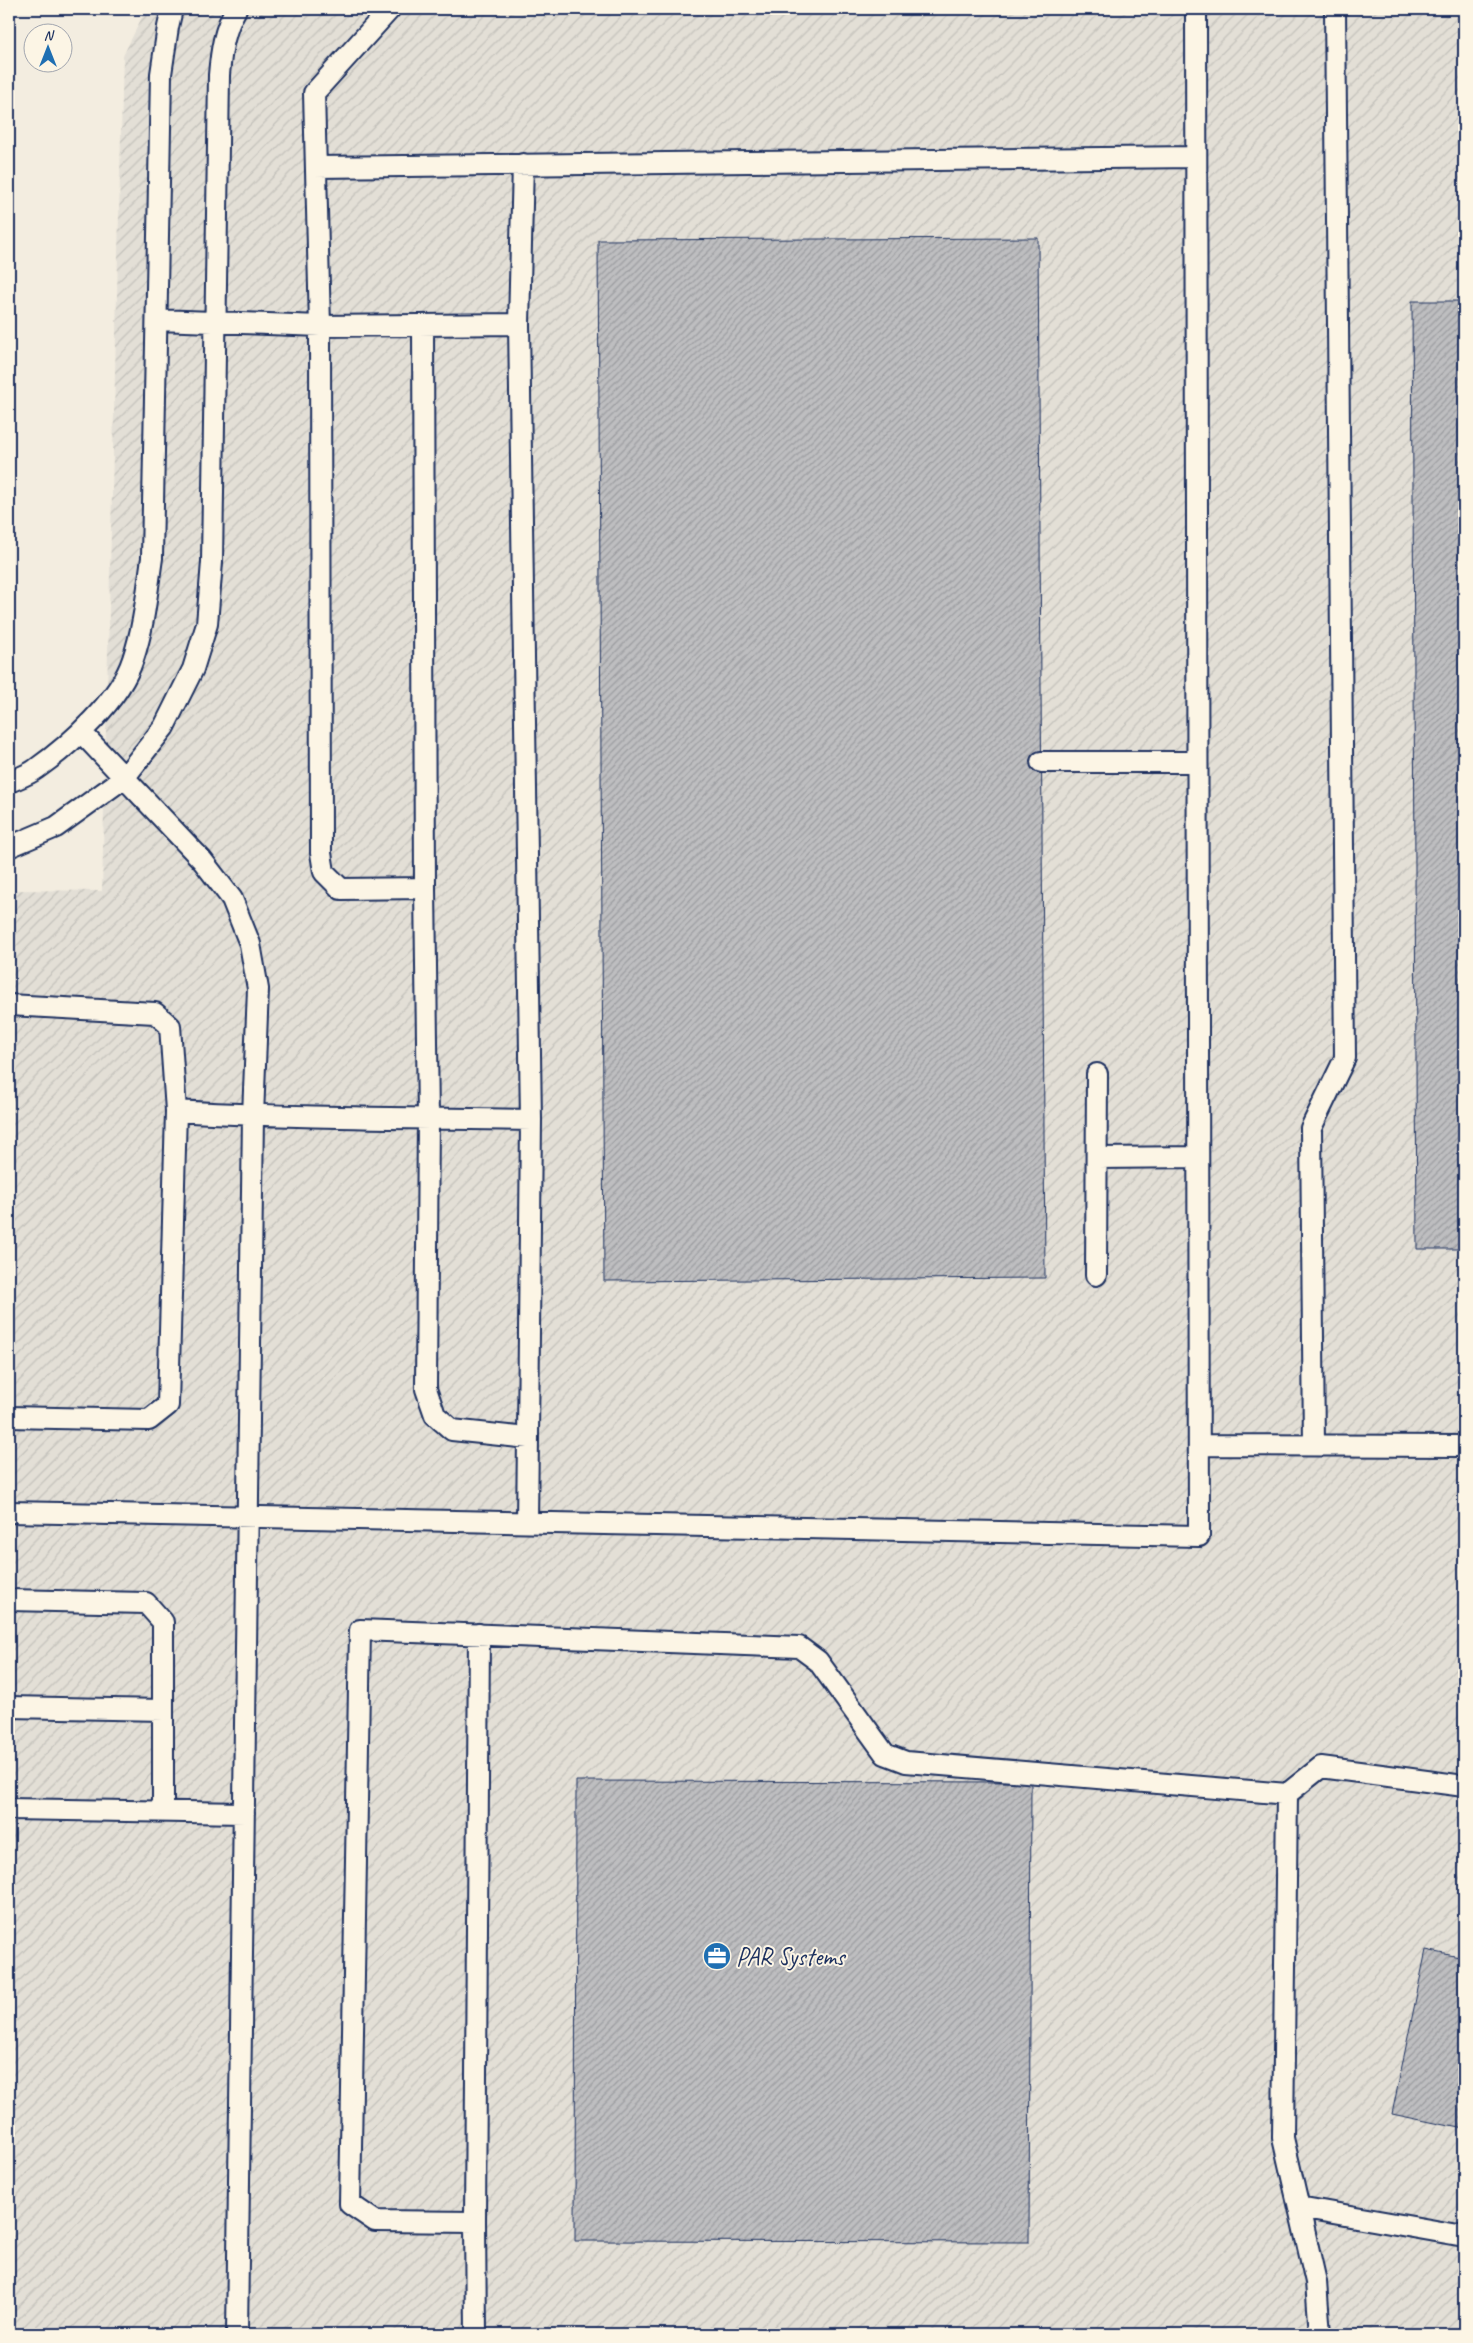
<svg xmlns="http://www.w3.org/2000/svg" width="1473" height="2343" font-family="Caveat,sans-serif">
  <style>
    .industrial { fill: url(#industrial-furrows) }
    .building { fill: url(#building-hatch); stroke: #1b2f5e }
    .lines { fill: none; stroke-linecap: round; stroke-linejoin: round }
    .service-casing { stroke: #1b2f5e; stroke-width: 24 }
    .service { stroke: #fcf5e5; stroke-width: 20 }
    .labels { text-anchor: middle; stroke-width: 4; stroke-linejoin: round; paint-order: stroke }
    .poi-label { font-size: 25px; fill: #1b2f5e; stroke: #fcf5e5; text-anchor: start }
  </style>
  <defs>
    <pattern id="industrial-furrows" width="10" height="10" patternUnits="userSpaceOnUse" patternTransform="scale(1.25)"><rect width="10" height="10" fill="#e3dfd6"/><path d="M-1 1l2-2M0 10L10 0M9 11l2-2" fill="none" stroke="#c2c0ba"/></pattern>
    <pattern id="building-hatch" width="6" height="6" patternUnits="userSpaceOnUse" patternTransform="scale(1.25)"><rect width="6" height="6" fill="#bebec0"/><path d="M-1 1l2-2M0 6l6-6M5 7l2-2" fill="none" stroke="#9a9b9f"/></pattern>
  </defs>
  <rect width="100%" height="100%" fill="#f3ede0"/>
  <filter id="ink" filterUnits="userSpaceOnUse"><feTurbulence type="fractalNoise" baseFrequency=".02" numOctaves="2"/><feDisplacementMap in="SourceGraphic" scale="10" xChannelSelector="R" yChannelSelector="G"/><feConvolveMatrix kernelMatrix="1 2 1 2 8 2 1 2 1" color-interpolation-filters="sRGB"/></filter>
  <g filter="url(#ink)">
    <path class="industrial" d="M146 9H1464V2334H9V890L102 891 123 56Z"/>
    <path class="building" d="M1038 238 1045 1278 604 1281 598 240Z
      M1412 301H1464V1249H1417Z
      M576 1781 1031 1782 1029 2242 575 2241Z
      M1426 1950 1464 1958V2129L1392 2114Z"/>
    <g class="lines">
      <defs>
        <path id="service" d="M316 167 1196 157
          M157 320 320 326 314 93 390 9
          M519 324 523 164
          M423 325 425 888
          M81 732 202 860 232 899 250 944 258 989 253 1116 237 2334
          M1041 762H1197
          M9 782C18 778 28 775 36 769 70 745 120 700 133 659 144 627 147 592 152 558L161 74 168 27 172 9
          M9 847 56 827 124 778 164 727 193 669 207 624 212 562 219 75C221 51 224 30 236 9
          M9 1005 155 1013 170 1026 176 1111 168 1405 149 1420 9 1417
          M176 1111C294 1118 412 1118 531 1120L519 324 320 326 321 853 324 872 341 889 425 888 428 1118 426 1389 435 1415 452 1430 528 1438 527 1522
          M1097 1158 1198 1157
          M1096 1275 1097 1074
          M528 1438 531 1120
          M1199 1445 1464 1446
          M1314 1445 1311 1128 1345 1058 1335 9
          M9 1512 1199 1536 1196 9
          M9 1600 146 1603 163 1622V1811
          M9 1707 163 1710
          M9 1809 244 1813
          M1299 2207 1464 2236
          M475 2222 479 1634
          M476 2334 475 2222 375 2221 350 2204 360 1630 799 1647 818 1661 885 1754 906 1762 1287 1794
          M1320 2334 1316 2282 1283 2138 1287 1794 1321 1767 1464 1786"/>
      </defs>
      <use href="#service" class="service-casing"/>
      <use href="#service" class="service"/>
    </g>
  </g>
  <defs>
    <symbol id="office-disc" viewBox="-11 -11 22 22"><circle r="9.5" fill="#1f6fb2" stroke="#fcf5e5"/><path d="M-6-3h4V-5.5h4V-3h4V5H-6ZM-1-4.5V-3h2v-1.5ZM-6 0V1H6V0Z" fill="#fff"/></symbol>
  </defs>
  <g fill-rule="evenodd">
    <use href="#office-disc" x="701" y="1940" width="32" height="32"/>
  </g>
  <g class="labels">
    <g class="poi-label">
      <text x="736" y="1965">PAR Systems</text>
    </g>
  </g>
  <rect width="1473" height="2343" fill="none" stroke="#fcf5e5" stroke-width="30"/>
  <rect x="15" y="15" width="1443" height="2313" fill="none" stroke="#1b2f5e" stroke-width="2" filter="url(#ink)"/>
  <g transform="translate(48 48)"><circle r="24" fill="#fcf5e5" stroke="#a2a6af"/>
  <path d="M0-4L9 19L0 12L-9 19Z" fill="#1f6fb2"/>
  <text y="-8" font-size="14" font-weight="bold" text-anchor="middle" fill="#1b2f5e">N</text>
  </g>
</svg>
